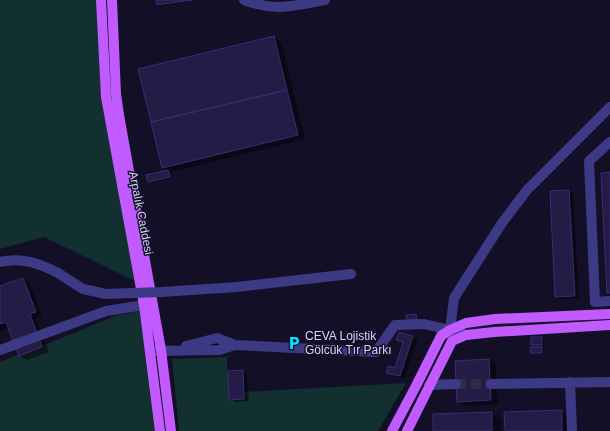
<svg xmlns="http://www.w3.org/2000/svg" width="610" height="431" font-family="Helvetica,sans-serif">
  <style>
    .green { fill: #12302f }
    .shadow { fill: #0007 }
    .building { fill: #241b47; stroke: #3b2d73 }
    .lines { fill: none; stroke-linecap: round; stroke-linejoin: round }
    .minor-tunnel { stroke: #312d47; stroke-width: 10; stroke-dasharray: 10 5; stroke-linecap: butt }
    .minor { stroke: #3d3a85; stroke-width: 10 }
    .major { stroke: #c25bff; stroke-width: 10 }
    .minor-bridge { stroke: #3d3a85; stroke-width: 10 }
    .labels { text-anchor: middle; stroke-width: 3; stroke-linejoin: round; paint-order: stroke }
    .street-label { font-size: 12px; fill: #d9d4ff; stroke: #130f26 }
    .poi-label { font-size: 12px; fill: #d9d4ff; stroke: #130f26; text-anchor: start }
  </style>
  <rect width="100%" height="100%" fill="#130f26"/>
  <path class="green" d="M0 0H101L106 97 141 284 44 237 0 249Z
    M145 310 160 431H0V362L19 354 20 356 42 348V346L115 316Z
    M227 357 229 400 244 399V392L406 383 378 431H179L172 359Z"/>
  <path class="shadow" d="M157 0H198L160 6 158 4Z
    M274 37 281 42 305 139 170 172 171 178 151 183 149 181 168 171 162 168Z
    M569 191 573 194 579 298 561 299 556 296Z
    M23 279 30 283 42 316 36 318 49 352 27 360 20 356 9 327 0 331V287Z
    M400 333 418 340 404 378 392 375 387 373 395 369 404 343 398 340Z
    M542 338 544 340V346L532 344Z
    M211 343H219L222 348 211 347Z
    M531 348H542L544 349V354H534L532 353Z
    M489 360 496 364 498 404 465 406 458 401 456 362Z
    M243 371 247 374 249 401 235 402 230 399Z
    M562 411 571 417 572 431H506Z
    M491 413 501 419V431H434Z"/>
  <path class="building" d="M156 0H192L157 5Z
    M274 36 287 90 151 122 138 69Z
    M287 90 298 135 162 168 151 122Z
    M168 170 170 177 148 182 146 175Z
    M610 172V293H607L601 173Z
    M569 190 575 296 555 297 550 191Z
    M23 278 36 312 30 314 42 347 19 356 6 322 0 324V286Z
    M416 314 417 320H407L406 315Z
    M399 332 413 336 400 376 386 373 388 366 395 368 403 342 396 340Z
    M531 337H542V345H531Z
    M530 347H542V353H531Z
    M489 359 491 400 457 402 455 361Z
    M243 370 244 399 229 400 228 371Z
    M562 410V431H505L504 412Z
    M492 412V431H433V414Z"/>
  <g class="lines">
    <path class="minor-tunnel" d="M456 384H491"/>
    <path class="minor" d="M244 0C275 12 294 6 325 0
      M610 142 589 161 595 302 610 301
      M0 262C21 257 39 263 58 273
      M237 287 351 274
      M450 330 454 298 502 223 527 190 610 107
      M186 346 217 338 235 345
      M0 350 106 311 144 305
      M151 351 219 350 235 345 376 352 395 325 424 324 450 330 466 335
      M570 382 572 431
      M491 384 610 382
      M429 385 456 384"/>
    <path class="major" d="M101 0 106 97 144 305 160 431
      M112 0 116 94 119 115 161 350 171 431
      M392 431 417 384 441 336 450 330 466 323 495 319 610 314
      M407 431 452 341 466 335 494 332 610 325"/>
    <path class="minor-bridge" d="M58 273 83 289 106 294 161 292 237 287"/>
  </g>
  <defs>
    <symbol id="parking-bare" viewBox="-9 -9 18 18"><path d="M-3.5-5.5H1a3.5 3.5 0 0 1 0 7H-1V5.5H-3.5ZM-1-3.4V-.6H.8a1.4 1.4 0 0 0 0-2.8Z" fill="#00e5ff" stroke="#130f26" stroke-width="2.5" paint-order="stroke"/></symbol>
  </defs>
  <g fill-rule="evenodd">
    <use href="#parking-bare" x="284" y="333" width="20" height="20"/>
  </g>
  <g class="labels">
    <g class="street-label">
      <text transform="translate(141 213) rotate(79)" y="4">Arpalık Caddesi</text>
    </g>
    <g class="poi-label">
      <text x="305" y="340">CEVA Lojistik<tspan x="305" dy="14">Gölcük Tır Parkı</tspan></text>
    </g>
  </g>
</svg>
